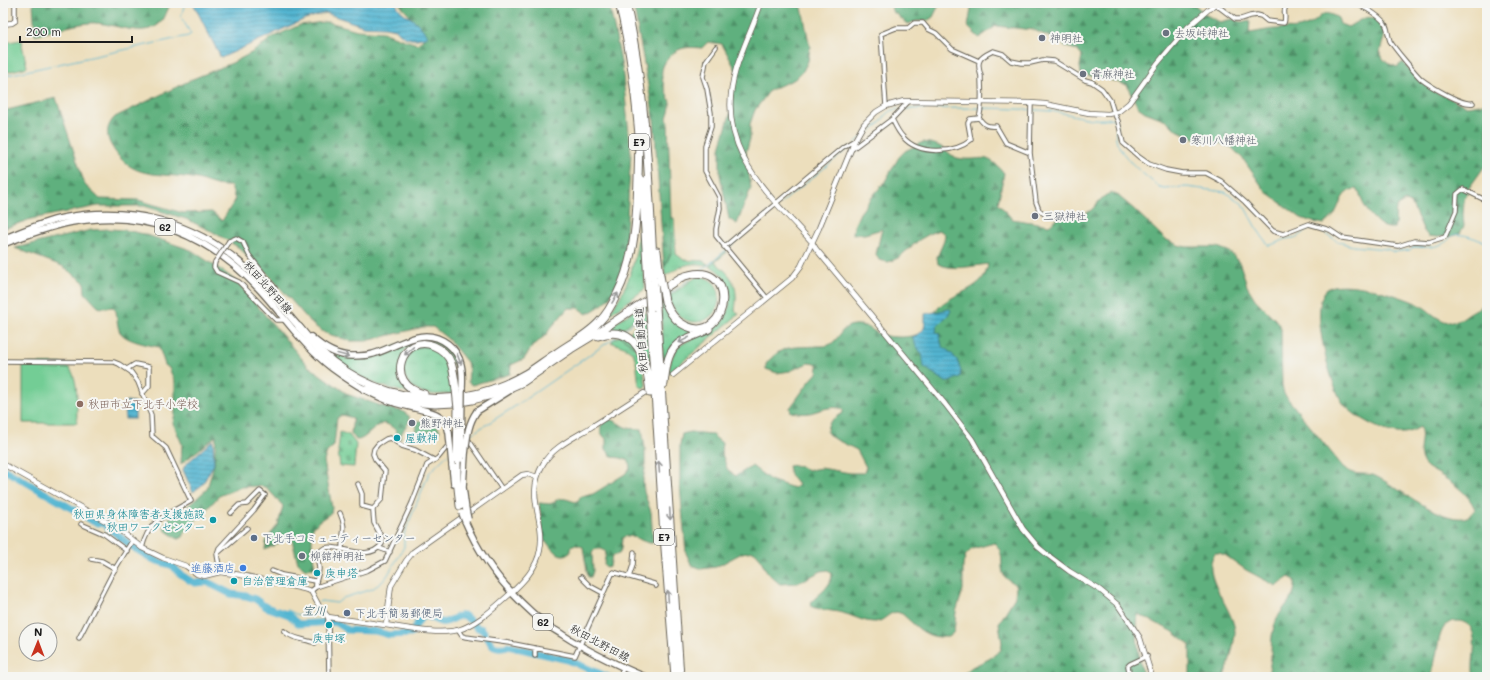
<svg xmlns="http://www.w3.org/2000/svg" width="1490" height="680" font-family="Mali,'Klee One',sans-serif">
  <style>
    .grass { fill: url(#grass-tufts); stroke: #487458 }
    .forest { fill: url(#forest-firs); stroke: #3d664d }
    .cemetery { fill: url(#cemetery-stones); stroke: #487458 }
    .green { fill: #73cd95; stroke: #487458 }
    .water { fill: url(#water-rules); stroke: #376876 }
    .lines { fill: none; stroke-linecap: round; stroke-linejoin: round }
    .stream { stroke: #52b5d1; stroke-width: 1 }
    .river { stroke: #52b5d1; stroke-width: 7 }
    .minor-casing { stroke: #656054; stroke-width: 5.5 }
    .tertiary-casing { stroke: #656054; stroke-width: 6 }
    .primary-casing { stroke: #656054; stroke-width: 8 }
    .motorway-casing { stroke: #656054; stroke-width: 9 }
    .minor { stroke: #fff; stroke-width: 3.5 }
    .tertiary { stroke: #fff; stroke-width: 4.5 }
    .primary { stroke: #fff; stroke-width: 5.5 }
    .motorway { stroke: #fff; stroke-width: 7 }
    .minor-bridge-casing { stroke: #656054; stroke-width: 5.5; stroke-linecap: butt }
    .primary-bridge-casing { stroke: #656054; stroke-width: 8; stroke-linecap: butt }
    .motorway-bridge-casing { stroke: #656054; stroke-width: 9; stroke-linecap: butt }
    .minor-bridge { stroke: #fff; stroke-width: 3.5 }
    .primary-bridge { stroke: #fff; stroke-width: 5.5 }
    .motorway-bridge { stroke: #fff; stroke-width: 7 }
    .oneway { stroke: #999 }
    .worship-dot { fill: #6b7280; stroke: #f6f6f2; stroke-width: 1.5 }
    .education-dot { fill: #8d6e63; stroke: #f6f6f2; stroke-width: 1.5 }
    .culture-dot { fill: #0f9aa8; stroke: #f6f6f2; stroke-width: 1.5 }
    .service-dot { fill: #5c6f8a; stroke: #f6f6f2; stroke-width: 1.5 }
    .shop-dot { fill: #3f7fe0; stroke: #f6f6f2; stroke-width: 1.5 }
    .labels { text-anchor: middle; stroke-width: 4; stroke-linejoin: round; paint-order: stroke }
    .shield { fill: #f6f6f2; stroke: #5d5d5c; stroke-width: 1 }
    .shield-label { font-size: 10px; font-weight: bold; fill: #1c1c1c }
    .worship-label { font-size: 11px; fill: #5b616d; stroke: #f6f6f2; text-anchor: start }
    .street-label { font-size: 11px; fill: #1c1c1c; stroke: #f6f6f2 }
    .education-label { font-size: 11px; fill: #785e54; stroke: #f6f6f2; text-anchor: start }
    .culture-label { font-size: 11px; fill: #0d838f; stroke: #f6f6f2; text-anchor: start }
    .service-label { font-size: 11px; fill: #4e5e75; stroke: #f6f6f2; text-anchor: start }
    .shop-label { font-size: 11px; fill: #366cbe; stroke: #f6f6f2; text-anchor: end }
    .water-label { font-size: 12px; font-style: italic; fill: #325964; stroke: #f6f6f2 }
  </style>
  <defs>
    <pattern id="grass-tufts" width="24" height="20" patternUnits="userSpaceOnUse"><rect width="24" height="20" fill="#73cd95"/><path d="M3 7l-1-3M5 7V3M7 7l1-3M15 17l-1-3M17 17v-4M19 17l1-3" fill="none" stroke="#63af80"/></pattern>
    <pattern id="forest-firs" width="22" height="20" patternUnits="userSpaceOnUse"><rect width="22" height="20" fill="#5eb07e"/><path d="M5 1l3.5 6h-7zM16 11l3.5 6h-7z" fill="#4d8e66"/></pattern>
    <pattern id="cemetery-stones" width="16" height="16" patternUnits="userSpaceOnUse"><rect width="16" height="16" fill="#73cd95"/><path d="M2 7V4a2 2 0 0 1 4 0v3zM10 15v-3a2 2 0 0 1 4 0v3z" fill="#63af80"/></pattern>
    <pattern id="water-rules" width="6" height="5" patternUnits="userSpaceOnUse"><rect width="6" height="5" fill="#52b5d1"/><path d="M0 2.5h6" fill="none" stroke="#4392a9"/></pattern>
  </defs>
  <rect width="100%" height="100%" fill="#f6f6f2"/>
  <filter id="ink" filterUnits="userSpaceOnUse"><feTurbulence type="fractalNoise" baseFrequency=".025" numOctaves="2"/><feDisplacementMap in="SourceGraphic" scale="8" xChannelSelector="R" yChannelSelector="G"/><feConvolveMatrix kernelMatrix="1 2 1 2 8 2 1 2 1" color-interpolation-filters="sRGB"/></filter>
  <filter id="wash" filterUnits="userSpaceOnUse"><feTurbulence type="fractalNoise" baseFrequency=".012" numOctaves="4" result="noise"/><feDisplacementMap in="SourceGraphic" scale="16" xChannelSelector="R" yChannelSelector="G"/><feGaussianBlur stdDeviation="0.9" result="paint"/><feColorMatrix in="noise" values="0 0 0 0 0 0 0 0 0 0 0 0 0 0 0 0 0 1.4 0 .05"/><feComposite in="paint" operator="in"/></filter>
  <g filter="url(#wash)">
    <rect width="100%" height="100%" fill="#ecdebc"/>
    <path class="grass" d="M640 210H641L645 289 607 316C613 307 620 299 624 289 636 265 639 236 640 210Z
      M671 218H674L676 254 684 260 703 261 708 264 706 265C688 261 680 267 665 276L664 268 672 251Z
      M726 251 727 252 715 262C733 276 739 287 735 310L739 314 669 373C670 363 672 352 681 345 698 333 726 331 729 306 730 300 731 294 729 288 726 279 718 269 709 266Z
      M699 275C703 277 710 279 713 282 717 286 719 291 719 296 720 316 700 329 682 318 675 313 671 305 668 297Z
      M647 302V307C637 313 632 323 623 329L629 334 641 316 647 312 652 381 643 352 613 330H604Z
      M661 302H662L673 319 703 328 684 337 665 361 663 360Z
      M619 336C643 350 642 360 646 385L644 388 641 387 639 385C637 376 638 360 632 352 627 347 617 345 611 342Z
      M414 339H433L450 348 456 356 460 370 461 388 459 389 455 367 438 345 405 349C399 374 393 381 419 396L378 385 359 376 333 359 335 355 361 358Z
      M420 346C424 346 428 346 432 348 450 352 452 378 455 393 444 394 432 396 421 392 406 387 395 365 409 352 412 350 417 348 420 346Z"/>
    <path class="forest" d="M33 3H171C168 8 166 15 163 20 146 42 113 21 89 23 73 24 51 32 35 35Z
      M401 3H609L622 67 631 153 624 265C620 279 615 295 603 304 598 308 592 311 587 314L578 308H568L549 330 547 334 532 347 524 359 511 365 510 374 472 385 468 382 469 372 467 362 448 339 433 327H423L366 341H351L325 333 313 325 268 274 238 247 213 232 186 219 144 206H98L31 219 3 229V111L56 98 85 185 100 199 138 200 183 213 212 212 222 221 235 200 231 186C226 186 221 186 216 185 208 183 200 179 192 178 158 172 131 181 111 145 105 134 107 125 115 117L195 78 232 63 253 52 273 37 300 25 324 22H329L357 30 383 32 401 39 417 44 428 36 400 5Z
      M633 3H801L810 48 808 61 803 71 795 79 770 90 755 110 750 124V139L746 153 751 188 737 224 729 219 720 175V148L731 111 733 88 738 74 722 44 708 42 702 48C689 47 680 46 670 56 658 69 661 78 667 94 668 98 671 101 670 106 670 110 668 114 667 118L668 121 672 251 664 268 654 118Z
      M891 3H940L933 17 927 21H917L908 24 892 11Z
      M972 3H1193L1206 15 1220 22 1232 19 1241 22 1250 20 1249 33C1259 32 1268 29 1277 29 1291 27 1293 31 1308 25 1323 19 1319 7 1338 18L1340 24 1348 27C1353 24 1359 20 1365 18 1375 15 1385 23 1385 33 1384 40 1380 47 1380 55L1387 63 1397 67 1403 62 1419 80 1435 92 1467 106 1487 103V163L1469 188 1464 200 1463 215 1464 226 1460 233 1453 236 1438 237 1428 236 1424 231 1411 203 1406 201C1390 208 1398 215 1394 228 1391 228 1387 228 1385 227 1376 224 1367 211 1363 203 1361 198 1360 193 1357 189 1341 190 1341 204 1334 215 1332 219 1327 221 1324 224L1313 222 1301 218 1278 201 1266 192 1243 159 1231 147 1219 143 1202 141 1185 134 1175 129 1166 120 1145 112 1138 107 1126 85 1110 80 1081 74 1080 66 1082 56 1077 50 1066 47 1060 42 1034 30 996 26 979 38 968 27Z
      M923 142C930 143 938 144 944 149 949 152 951 156 957 158 982 163 984 149 1004 173L998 203 1012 219 1049 225C1053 222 1060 216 1065 215 1073 213 1079 217 1087 213 1099 206 1100 193 1115 193L1136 211 1165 239 1178 245 1186 247H1217L1228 251 1235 257 1240 264 1247 286 1255 299 1275 319 1281 328 1282 385 1284 394 1343 467C1346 469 1350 472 1354 473 1361 475 1369 473 1375 476 1393 483 1461 540 1475 509 1468 492 1451 482 1437 473 1432 470 1427 468 1424 464 1415 449 1425 441 1420 427 1414 430 1409 433 1403 433 1386 435 1352 416 1343 403 1330 385 1309 307 1326 290 1339 276 1402 296 1418 304 1429 309 1437 321 1449 322 1459 323 1465 315 1473 311 1478 308 1482 306 1487 304V677H1474C1470 662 1479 643 1471 628 1468 624 1463 621 1458 621 1439 620 1439 643 1436 656 1435 663 1432 670 1432 677H1267C1274 659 1268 639 1276 621 1282 606 1297 599 1295 580L1289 577 1276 586 1246 570 1225 555 1219 553H1215C1199 575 1233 607 1235 631 1235 642 1228 667 1225 677H1190V645L1172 631 1138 614C1135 635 1139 656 1143 677H960L972 667 989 659 1001 650 1002 643 999 623 1015 597 1016 586C1012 581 1004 579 1003 573 1000 562 1005 552 994 543L972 549 966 555 963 564V590L956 612 954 632 948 637C930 638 923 633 910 621 907 619 904 614 900 613 890 609 885 622 875 622 864 622 856 617 846 614 834 610 823 611 812 607L811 602C819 594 832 586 832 574L828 570 821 571 798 583 780 584C775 580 769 575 766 570 761 562 761 556 753 551L742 553 716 567 701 569 695 566H692L686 553 680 486V444L682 434 690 432 711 434 722 443 721 451 728 471 736 476 752 466 770 480 794 488 798 485 790 475 788 466 795 465 809 470 821 468 850 473H864L866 467 857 450 831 437 827 432C827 421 834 419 843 413V409C832 405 821 410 810 413 804 414 798 413 791 412L790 408 809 382 817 373 818 368 817 364 808 363 790 371 777 373 766 369V364C783 343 794 348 818 346 821 346 826 346 829 345 841 339 840 324 858 325 866 325 871 329 877 333 888 338 905 338 916 335 930 332 931 314 940 306 956 291 985 290 988 264 972 266 953 271 938 264L937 257 944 241 945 234 939 230 931 233 919 240 898 258 888 262 879 260 876 254 882 229 865 234H853L854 226 860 213 876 192 884 183 899 157 905 151Z
      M110 229 125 230 144 234 191 250 227 274 239 284 308 366 349 395 391 409 402 411 409 416C411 424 406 424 403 431 401 434 401 436 399 440 398 430 392 426 384 423 372 427 365 441 356 440L351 433 353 418 342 415 337 418 334 446 327 452 324 461 332 508 331 513 319 521 312 529V550L315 568 306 569 298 563 292 540 287 539 265 550 266 540 278 525 283 506 266 487 257 486 241 487 219 496 185 532 183 537 178 539 166 531 164 527 169 518 186 508 207 489 214 465 216 436 181 464 182 444 173 423 175 413V382L169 368 165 365 159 347C149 345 123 341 119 330 117 324 117 317 116 311L112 307 102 308 98 307 85 293 84 282 62 266 15 248 91 230Z
      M608 419C613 420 616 422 620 424 626 429 634 429 642 429L645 448V469L643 481 644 492 651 512 653 543C642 544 632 531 622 538L621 549 619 554 612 556 610 566 606 567 604 564 606 552 602 549H595L592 553 593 571 591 577H588L583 547 577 545H572L570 549V553C557 560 554 547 544 541L539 503 550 504 555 502 556 500C566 496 570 502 578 502L580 497 593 494 625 474 630 468 629 461 621 458 612 457 606 449V439C601 434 600 431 601 425Z
      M417 421C425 420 437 421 440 431L419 433 415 431Z"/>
    <path class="cemetery" d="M340 432 349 435 356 444 354 467 340 466 338 451Z"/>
    <path class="green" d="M21 40 27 67 3 73V43Z
      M23 364C30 364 60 363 64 364 81 371 76 408 77 423H23Z"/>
    <path class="water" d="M193 3H396C399 12 408 16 415 21 420 25 424 31 428 36 415 41 405 41 396 29L385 27 363 26 326 13 305 19 221 58Z
      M950 309 951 311 947 316 937 326 936 332 939 333 942 346 951 353 957 360 961 371 960 377 949 382H946L924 367 922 354 915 344 912 337C926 331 925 328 925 314Z
      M126 401 135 402V419H125Z
      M213 440 214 464 202 485 193 492 183 470 185 465Z"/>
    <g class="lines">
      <path class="stream" d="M3 76 188 36 191 34 181 17 184 6 188 3
        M904 109C952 108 1002 107 1050 111 1071 113 1092 123 1113 118L1117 127C1108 150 1146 175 1160 188L1165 189 1187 187 1225 192 1243 204 1255 226 1268 245H1271L1286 239 1298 237 1310 228 1318 229 1339 242 1353 246 1387 249 1394 252 1410 250 1413 247C1430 248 1442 248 1453 235 1464 233 1476 239 1487 243
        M856 142C863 136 872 130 879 124 884 118 889 109 898 109
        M780 204 850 147
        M728 248 776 207
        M701 271 726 250
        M667 296 690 279
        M624 331C633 324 638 314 647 308
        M470 435 517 405 617 336
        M319 602 321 601 337 603 343 598 372 589 382 582 387 576 404 547V534L429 473 448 454
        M280 612 288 610 298 615 305 613 316 604"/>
      <path class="river" d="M3 469 78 512 94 522 104 524 134 548 154 560 173 566 179 573 189 580 195 583 207 582 231 594 246 596 255 599 266 607 289 615 299 624 335 622 347 630 375 631 389 635 411 634 420 619 425 615C430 617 436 621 441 622 449 624 456 615 464 615L478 628 482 629C491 641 490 651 508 646L568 660 608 677"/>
    </g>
  </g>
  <g filter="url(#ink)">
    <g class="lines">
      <defs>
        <path id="minor" d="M1355 3C1365 8 1375 12 1383 21 1389 27 1387 34 1390 41 1394 48 1415 73 1421 79 1430 86 1463 106 1473 103
          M1215 4 1235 19H1241L1250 16 1257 15 1261 16 1267 21 1284 23C1287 15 1281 12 1288 3
          M15 21V3
          M716 47 706 61 703 77 707 89 711 113V127L705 145V171L719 197 720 208 716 229V236L767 298
          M1031 103 1030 153 1036 202 1039 210 1047 216 1056 217
          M886 106 881 34 896 28H908L914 23H923L928 29 936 33 952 49 979 61
          M979 118C983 106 981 89 981 76 980 72 977 65 980 60 982 56 989 53 993 51L1003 54 1011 61 1021 63H1030L1043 60 1054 61 1085 80 1092 82 1102 89 1110 100 1114 113 1118 121 1123 143 1139 157 1149 164 1166 170 1182 173H1206L1221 181 1245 202 1273 231 1283 234 1309 224 1330 230 1342 238 1398 246 1414 241 1429 242 1445 237 1456 211 1457 194 1463 189 1487 201
          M892 119C895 125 898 132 903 137 918 155 954 154 971 140L968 123 970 119 979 118C984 125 987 127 996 126L1006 143 1030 153
          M852 149 892 119 909 101
          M229 241 236 238 243 242 249 255 275 288 274 297
          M724 247 825 162 843 147 855 140
          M215 262 214 267 217 272 239 282 276 320H285
          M3 361 114 362 119 364 131 372 138 382 151 415 152 436 166 448 191 501C167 515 149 518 142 548
          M127 369 135 364 149 367V386L142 394
          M468 439 502 489
          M358 484 362 494V506L373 509
          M340 513C347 529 342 532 342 549
          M81 524 104 534 127 551
          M379 548 390 552
          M218 553 247 528
          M91 559 102 561 116 569
          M272 571 282 575 315 581
          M220 572 217 554 219 548 254 510 265 495 260 491 247 504 239 505 231 513
          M581 577 590 586 603 593
          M629 577 633 565 634 552
          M316 587 368 570 385 561 412 503 427 465 438 458 450 443
          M311 591 316 587C315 579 319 576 319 569 319 563 316 558 319 553 329 535 365 567 382 544V538L374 523 373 512V509L382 499 385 471 375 459 373 454 374 449 378 444 386 439 390 438 402 446 415 450 434 460
          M328 617 329 677
          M458 630 462 636 466 637 509 643 575 656 613 572 654 584 656 586
          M284 631C291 639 305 639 315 643
          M79 638 112 574 132 541
          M535 656V648
          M619 677 624 667
          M1130 677 1128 666 1130 664 1147 656"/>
        <path id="tertiary" d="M761 3C754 25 743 46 736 69 713 146 764 190 812 242L816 249 945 404 972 439 1023 529 1038 547 1049 556 1069 571 1100 590 1118 605 1140 638 1152 677
          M3 24 12 23 15 21
          M673 375 792 278 801 266 819 228 855 140 864 124 876 112 886 106 904 101 1031 103 1045 104 1089 113 1108 114 1118 112 1129 103 1157 64 1188 27 1216 3
          M3 464 116 527 142 548 163 558 186 566 197 574 204 576 220 572 241 575 304 589 311 591 319 606 328 617C347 620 366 622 385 625 406 628 438 635 458 630 478 624 494 608 510 594 523 582 537 568 540 550 546 518 524 498 543 464 552 448 573 438 588 429 607 417 626 405 644 393
          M386 625 391 586 406 561 413 552 522 475 528 474 537 477"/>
        <path id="primary" d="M3 239C23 231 43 222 63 218 129 205 194 221 244 266 258 279 271 294 283 308 289 315 295 323 301 329
          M3 244C26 235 48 227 72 222 146 208 210 236 260 290 284 316 303 346 332 368 351 382 373 396 395 403 409 407 423 409 436 414L441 417 447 425
          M311 337C322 347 337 356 352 356 359 356 367 356 373 354 399 347 422 324 448 344 463 356 463 372 462 389
          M477 411 509 391
          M465 455 463 487 466 510
          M452 465 454 484
          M465 521C482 561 509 594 543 622 549 627 557 631 563 635 589 652 617 665 645 677"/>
        <path id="motorway" d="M619 3C631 50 636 99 640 147
          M626 3C647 94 649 188 654 280
          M642 180 648 283
          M657 251 660 276
          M656 307 680 677
          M650 311 664 536 675 677
          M299 327C353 399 446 420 525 374 536 368 545 360 555 354 569 344 587 335 599 322 606 315 613 303 617 294 640 249 637 192 639 143
          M598 336C638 322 647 362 650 393
          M664 384C666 368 667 349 682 341 691 336 700 334 709 329
          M364 389 396 399 410 402 435 404 454 403 472 400 496 394 523 382 571 349 594 335 680 278C742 253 730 346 686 326 675 321 669 312 665 301
          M424 394C382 384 403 332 434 346 441 349 448 355 451 363 454 372 455 381 456 390
          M457 459V479L460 506"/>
      </defs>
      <use href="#minor" class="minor-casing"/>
      <use href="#tertiary" class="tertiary-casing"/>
      <use href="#primary" class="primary-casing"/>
      <use href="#motorway" class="motorway-casing"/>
      <use href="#minor" class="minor"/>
      <use href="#tertiary" class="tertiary"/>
      <use href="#primary" class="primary"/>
      <use href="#motorway" class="motorway"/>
      <defs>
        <path id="minor-bridge" d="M215 262 229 241"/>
        <path id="primary-bridge" d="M447 425 449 433 452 465
          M465 455C467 439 467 425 477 411
          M461 459 462 389
          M466 510 468 519
          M462 513 465 521"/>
        <path id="motorway-bridge" d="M660 276 665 301
          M654 280 656 307
          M648 283 650 311
          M456 390 458 409 457 459"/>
      </defs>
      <use href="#minor-bridge" class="minor-bridge-casing"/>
      <use href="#primary-bridge" class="primary-bridge-casing"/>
      <use href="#motorway-bridge" class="motorway-bridge-casing"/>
      <use href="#minor-bridge" class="minor-bridge"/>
      <use href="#primary-bridge" class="primary-bridge"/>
      <use href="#motorway-bridge" class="motorway-bridge"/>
    </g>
    <defs><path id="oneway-shaft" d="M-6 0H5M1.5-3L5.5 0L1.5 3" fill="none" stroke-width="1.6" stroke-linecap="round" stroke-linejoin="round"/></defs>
    <g class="oneway">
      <use href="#oneway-shaft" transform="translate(615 298) rotate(-59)"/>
      <use href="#oneway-shaft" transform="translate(684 340) rotate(152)"/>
      <use href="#oneway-shaft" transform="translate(409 351) rotate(137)"/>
      <use href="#oneway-shaft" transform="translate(343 355) rotate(14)"/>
      <use href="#oneway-shaft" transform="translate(459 359) rotate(69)"/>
      <use href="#oneway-shaft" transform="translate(659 467) rotate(-94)"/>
      <use href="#oneway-shaft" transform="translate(670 514) rotate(87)"/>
      <use href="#oneway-shaft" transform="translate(668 596) rotate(-94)"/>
    </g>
  </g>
  <g class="worship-dot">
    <circle cx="1166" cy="33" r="4"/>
    <circle cx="1042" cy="38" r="4"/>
    <circle cx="1083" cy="74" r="4"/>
    <circle cx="1183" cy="140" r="4"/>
    <circle cx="1035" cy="216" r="4"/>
    <circle cx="412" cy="423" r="4"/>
    <circle cx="302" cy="556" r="4"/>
  </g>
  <circle class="education-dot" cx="80" cy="404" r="4"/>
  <g class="culture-dot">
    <circle cx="397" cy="438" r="4"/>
    <circle cx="213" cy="520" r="4"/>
    <circle cx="317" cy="573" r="4"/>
    <circle cx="234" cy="581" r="4"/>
    <circle cx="329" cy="625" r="4"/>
  </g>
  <g class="service-dot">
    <circle cx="254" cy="538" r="4"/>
    <circle cx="347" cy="613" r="4"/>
  </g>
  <circle class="shop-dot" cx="243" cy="568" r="4"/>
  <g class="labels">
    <g class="shield">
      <rect x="629" y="134" width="20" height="16" rx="3"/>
      <rect x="155" y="219" width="20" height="16" rx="3"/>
      <rect x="654" y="529" width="20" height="16" rx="3"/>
      <rect x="533" y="614" width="20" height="16" rx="3"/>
    </g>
    <g class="shield-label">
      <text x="639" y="146">E7</text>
      <text x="165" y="231">62</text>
      <text x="664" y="541">E7</text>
      <text x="543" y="626">62</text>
    </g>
    <g class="worship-label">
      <text x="1174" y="37">去坂峠神社</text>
      <text x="1050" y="42">神明社</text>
      <text x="1091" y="78">青麻神社</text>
      <text x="1191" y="144">寒川八幡神社</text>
      <text x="1043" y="220">三獄神社</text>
      <text x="420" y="427">熊野神社</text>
      <text x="310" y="560">柳舘神明社</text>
    </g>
    <g class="street-label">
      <text transform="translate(268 287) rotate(48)" y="4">秋田北野田線</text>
      <text transform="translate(641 340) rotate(-94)" y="4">秋田自動車道</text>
      <text transform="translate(600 643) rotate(28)" y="4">秋田北野田線</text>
    </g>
    <g class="education-label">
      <text x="88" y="408">秋田市立下北手小学校</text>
    </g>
    <g class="culture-label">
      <text x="405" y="442">屋敷神</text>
      <text x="205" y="518" text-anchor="end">秋田県身体障害者支援施設<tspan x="205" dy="13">秋田ワークセンター</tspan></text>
      <text x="325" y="577">庚申塔</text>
      <text x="242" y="585">自治管理倉庫</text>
      <text x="329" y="642" text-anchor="middle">庚申塚</text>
    </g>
    <g class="service-label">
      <text x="262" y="542">下北手コミュニティーセンター</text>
      <text x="355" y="617">下北手簡易郵便局</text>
    </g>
    <g class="shop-label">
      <text x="235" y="572">進藤酒店</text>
    </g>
    <g class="water-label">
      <text transform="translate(314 611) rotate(1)" y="4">宝川</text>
    </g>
  </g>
  <rect width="1490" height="680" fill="none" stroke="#f6f6f2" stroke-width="16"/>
  <g transform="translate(38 642) rotate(1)"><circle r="19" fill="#f6f6f2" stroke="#9f9f9c"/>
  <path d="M0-3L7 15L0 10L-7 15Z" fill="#c8321e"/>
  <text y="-6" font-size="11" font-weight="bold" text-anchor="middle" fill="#1c1c1c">N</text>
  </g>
  <path d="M20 36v6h112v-6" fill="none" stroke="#1c1c1c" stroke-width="2"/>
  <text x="26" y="36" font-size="12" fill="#1c1c1c" stroke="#f6f6f2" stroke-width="3" paint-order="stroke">200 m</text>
</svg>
